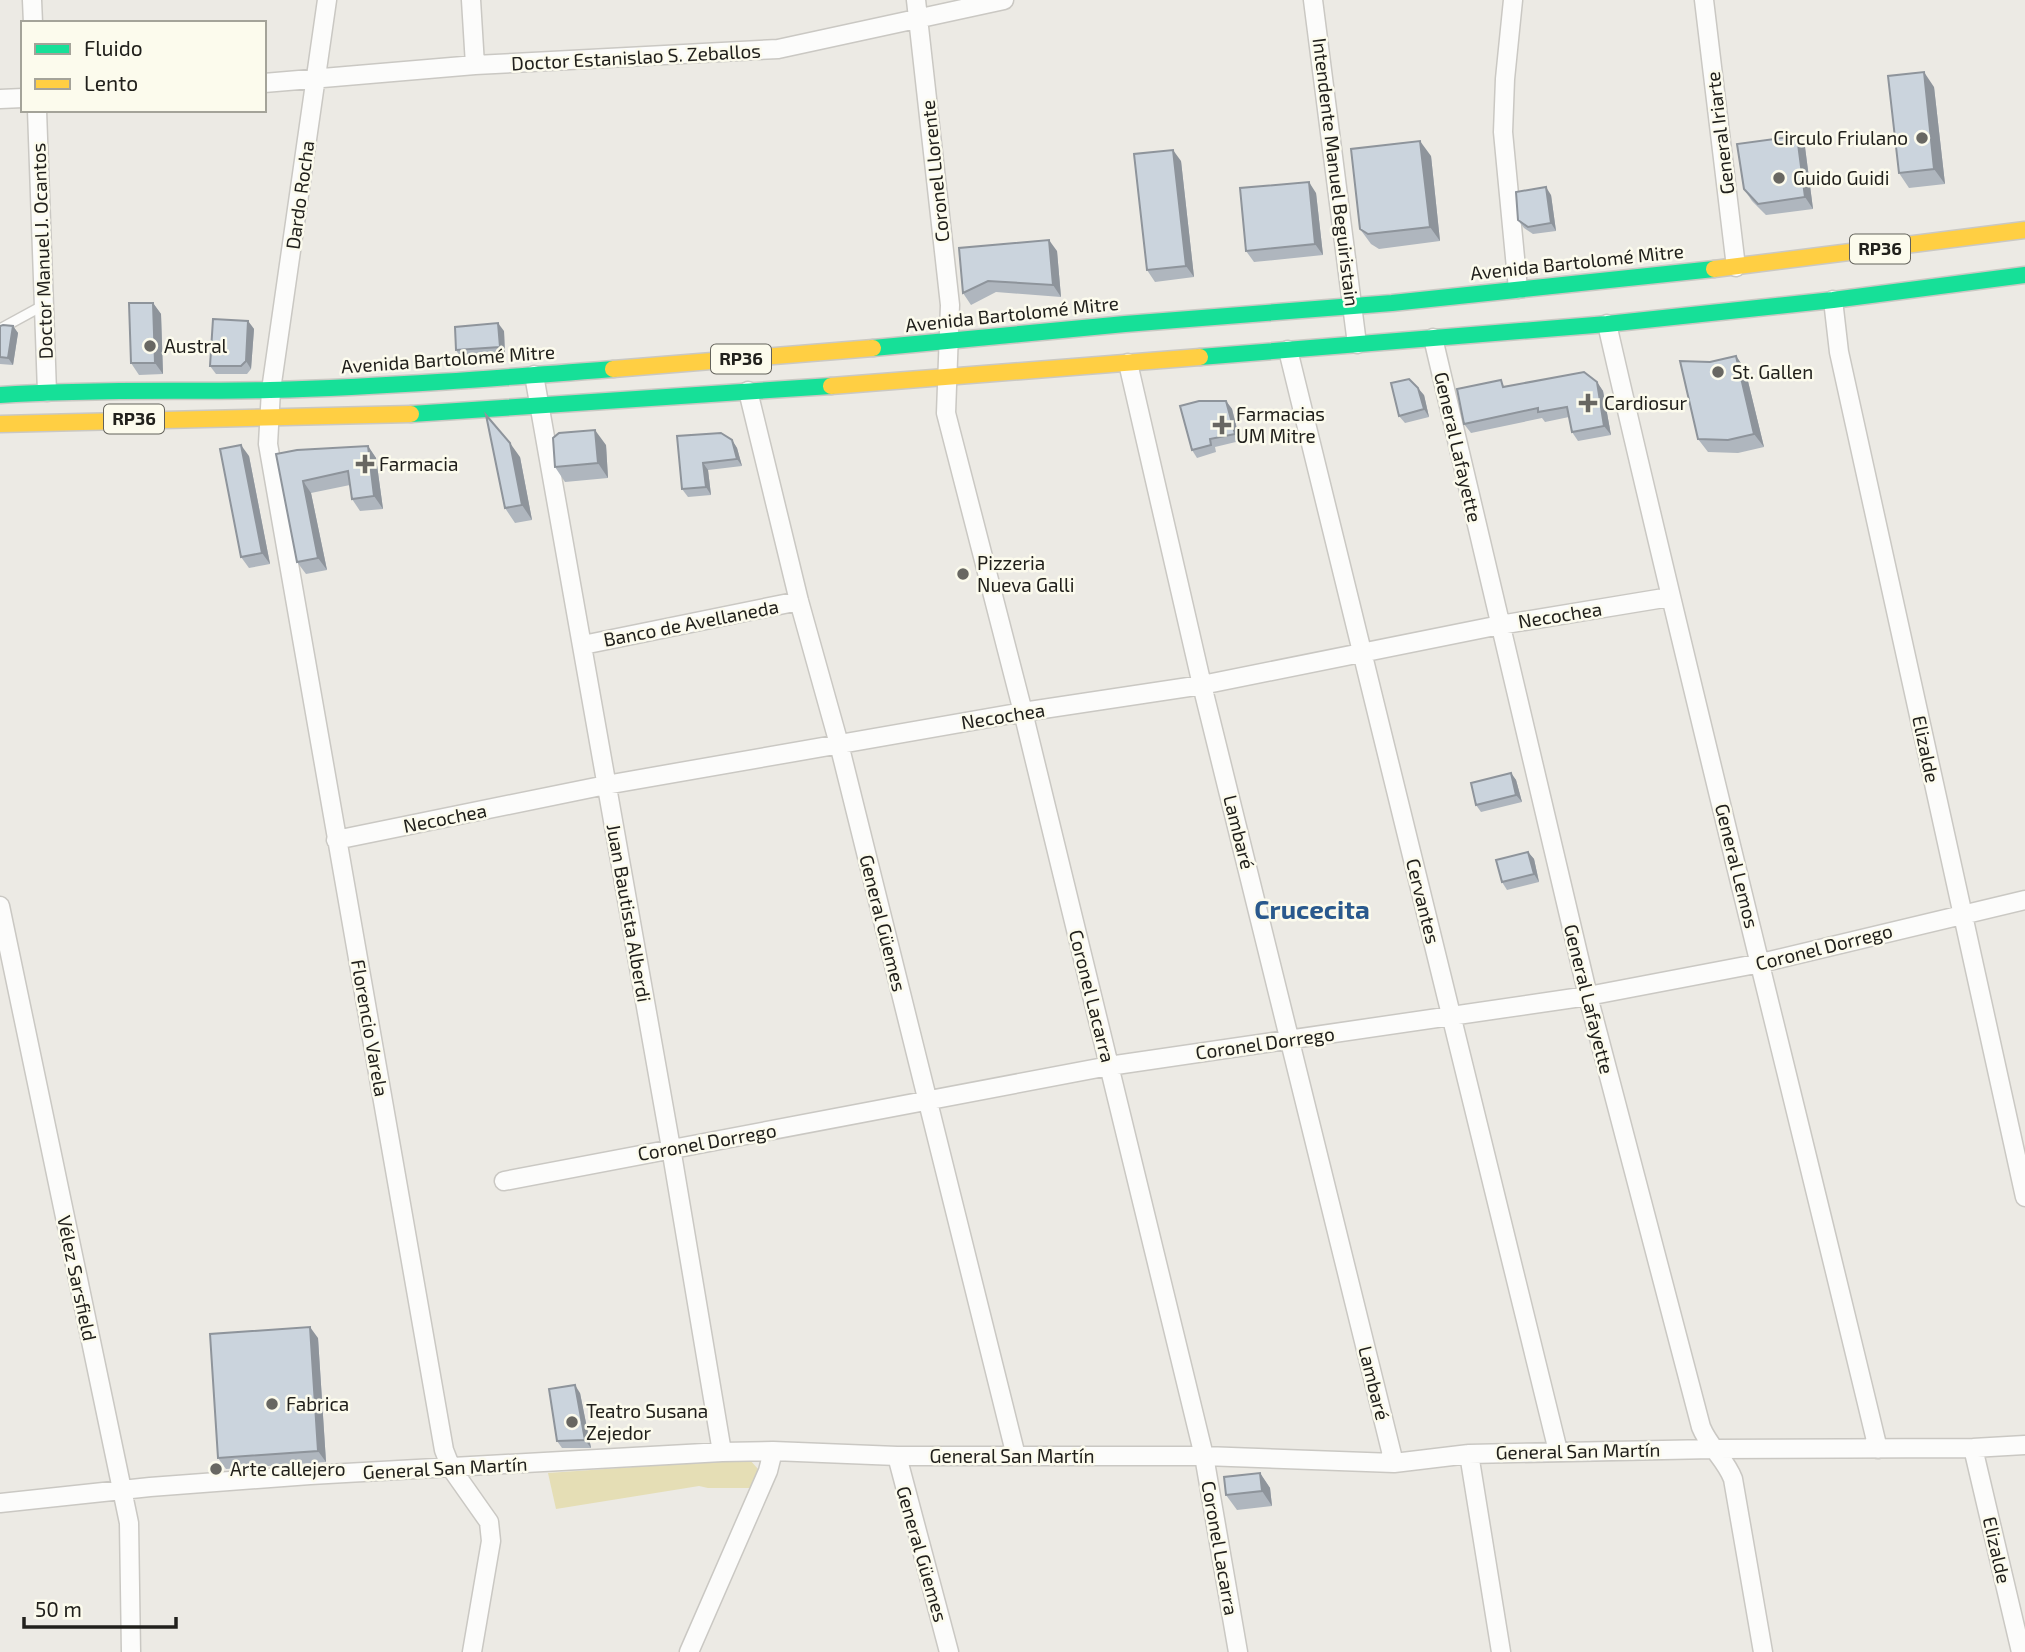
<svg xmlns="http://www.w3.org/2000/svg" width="2025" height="1652" font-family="'Exo 2',sans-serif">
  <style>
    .green { fill: #e5deb5 }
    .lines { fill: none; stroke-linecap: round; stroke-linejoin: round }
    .lane-casing { stroke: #cac8c3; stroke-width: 12 }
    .street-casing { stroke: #cac8c3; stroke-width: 21 }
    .fast-casing { stroke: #cac8c3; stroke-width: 19 }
    .slow-casing { stroke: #cac8c3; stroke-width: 19 }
    .lane { stroke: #fcfcfb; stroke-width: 9 }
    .street { stroke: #fcfcfb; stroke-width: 18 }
    .fast { stroke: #16e098; stroke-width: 16 }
    .slow { stroke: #ffcf43; stroke-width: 16 }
    .wall { fill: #afb6be }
    .shaded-wall { fill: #8e949b }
    .building { fill: #cbd4dd; stroke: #8e949b; stroke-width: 2 }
    .poi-dot { fill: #686762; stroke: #fcfbed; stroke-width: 2.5 }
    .labels { text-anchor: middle; stroke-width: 5; stroke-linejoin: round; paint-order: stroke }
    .shield { fill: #fcfbed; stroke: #63625b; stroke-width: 2 }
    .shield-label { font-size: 18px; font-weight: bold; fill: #21201c }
    .street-label { font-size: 19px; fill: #21201c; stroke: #fcfbed }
    .poi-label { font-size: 19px; fill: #21201c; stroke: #fcfbed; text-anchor: start }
    .district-label { font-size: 26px; font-weight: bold; fill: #2a598d; stroke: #fcfbed }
  </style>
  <rect width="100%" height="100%" fill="#eceae4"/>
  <path class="green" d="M749 1459 758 1469 750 1488H708L699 1486 556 1509 548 1473Z"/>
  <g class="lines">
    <defs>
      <path id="lane" d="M0 329 44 305"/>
      <path id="street" d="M32 0 33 23
        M327 0 271 390 268 444 444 1450 451 1468 489 1522 491 1541 472 1652
        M471 0 475 65
        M916 0 950 305 946 413 1023 712 1204 1456 1238 1652
        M1313 0 1357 344
        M1513 0 1505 79 1503 132 1518 289
        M1704 0 1736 267
        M264 83 475 65 778 49 1004 0
        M0 99 23 98
        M37 110 47 392
        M1833 300 1839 352 2025 1197
        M1607 324C1693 700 1788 1074 1878 1449
        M1433 338 1588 996 1701 1427C1709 1447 1726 1460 1733 1479L1763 1652
        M1288 350 1558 1451
        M1128 363 1202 685 1394 1463
        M534 375 671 1148 722 1452
        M748 391 799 601 839 744 1016 1456
        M583 645 799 601
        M336 840 606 785 1023 712 1202 685 1500 625 1670 597
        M0 906 129 1523 131 1652
        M504 1181 1109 1066 1588 996 1761 963 2025 900
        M1973 1448 2021 1652
        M1469 1454 1501 1652
        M897 1456 949 1652
        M0 1503 150 1487 310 1475 722 1452 773 1451 897 1456H1204L1394 1463 1469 1454 1713 1449 1973 1448 2025 1445
        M689 1652 768 1471 773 1451"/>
      <path id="fast" d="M873 348 1125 324 1392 303 1714 269
        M1200 357 1607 324 1833 300 2025 275
        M0 395C90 389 180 392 270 390 385 387 499 378 613 369
        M411 414 831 386"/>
      <path id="slow" d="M1714 269 2025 230
        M613 369 873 348
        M831 386 1200 357
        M0 424 411 414"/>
    </defs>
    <use href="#lane" class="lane-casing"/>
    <use href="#street" class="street-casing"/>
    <use href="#fast" class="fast-casing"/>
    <use href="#slow" class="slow-casing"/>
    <use href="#lane" class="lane"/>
    <use href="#street" class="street"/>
    <use href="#fast" class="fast"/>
    <use href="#slow" class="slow"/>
  </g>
  <path class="wall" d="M1934 87 1945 184 1909 188 1899 173Z
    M1797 136 1805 147 1813 209 1766 215 1752 201 1744 189Z
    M1431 156 1440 241 1379 249 1371 244 1360 229Z
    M1181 161 1194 277 1155 282 1147 270Z
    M1316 193 1323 255 1254 262 1246 251Z
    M1551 195 1556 231 1533 234 1524 228 1518 220Z
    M959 248 1057 251 1061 297 996 292 971 305 963 293Z
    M153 303 161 314 163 374 139 375 131 363Z
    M248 321 254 329 251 369 247 374H216L210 366Z
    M0 326H13L18 333 13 365 0 364Z
    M504 331 505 355 461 358 456 350Z
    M1736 356 1745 369 1764 447 1738 453 1708 452 1698 439 1710 362Z
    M1597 382 1603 391 1611 435 1578 441 1572 432 1569 417 1545 422 1542 418 1471 433 1464 424 1506 386Z
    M1424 395 1429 417 1405 423 1399 416Z
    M1226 401 1232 409 1240 441 1215 447 1216 452 1197 458 1192 450Z
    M677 436 732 440 737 448 742 466 708 470 711 495 688 497 682 489Z
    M606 445 608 478 565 482 555 467Z
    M368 446 376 458 383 509 360 511 352 499 350 485 311 493 327 570 306 574 297 562 276 454Z
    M249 456 270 564 249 568 241 557Z
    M520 457 532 520 515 523 505 508Z
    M1511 773 1516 780 1522 802 1481 812 1476 805Z
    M1528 852 1534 859 1539 882 1507 890 1502 882Z
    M318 1338 326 1462 226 1469 218 1458Z
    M580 1393 591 1448H562L557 1441Z
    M1260 1473 1270 1488 1272 1506 1237 1510 1226 1495Z"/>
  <path class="shaded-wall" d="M1924 72 1934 87 1945 184 1934 169Z
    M1797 136 1805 147 1813 209 1805 197Z
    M1420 141 1431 156 1440 241 1430 227Z
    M1173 150 1181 161 1194 277 1186 266Z
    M1309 182 1316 193 1323 255 1315 244Z
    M1546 187 1551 195 1556 231 1551 223Z
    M1049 240 1057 251 1061 297 1053 285Z
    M153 303 161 314 163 374 155 363Z
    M248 321 254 329 251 369 246 361Z
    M498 323 504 331 505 355 500 347Z
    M13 326 18 333 13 365 8 358Z
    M1736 356 1745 369 1764 447 1754 434Z
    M1597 382 1603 391 1611 435 1604 426Z
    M1418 388 1424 395 1429 417 1424 409Z
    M1226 401 1232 409 1240 441 1235 434Z
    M595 430 606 445 608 478 598 463Z
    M732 440 737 448 742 466 737 459Z
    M510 443 520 457 532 520 522 505Z
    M241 445 249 456 270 564 262 553Z
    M368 446 376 458 383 509 374 496Z
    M703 463 708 470 711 495 706 487Z
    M303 481 311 493 327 570 318 558Z
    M1511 773 1516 780 1522 802 1516 795Z
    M1528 852 1534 859 1539 882 1534 874Z
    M310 1327 318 1338 326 1462 318 1451Z
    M575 1385 580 1393 591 1448 585 1440Z
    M1260 1473 1270 1488 1272 1506 1262 1491Z"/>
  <path class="building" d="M1924 72 1934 169 1899 173 1888 76Z
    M1797 136 1805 197 1758 204 1744 189 1737 144Z
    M1420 141 1430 227 1368 234 1360 229 1351 149Z
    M1173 150 1186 266 1147 270 1134 154Z
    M1309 182 1315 244 1246 251 1240 188Z
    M1546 187 1551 223 1528 227 1518 220 1516 192Z
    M1049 240 1053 285 988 281 963 293 959 248Z
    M129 303H153L155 363H131Z
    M213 319 248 321 246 361 241 366H210Z
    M498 323 500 347 456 350 455 327Z
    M3 325 13 326 8 358 0 357V326Z
    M1736 356 1754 434 1728 440 1698 439 1680 361 1710 362Z
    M1584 372 1597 382 1604 426 1572 432 1567 407 1538 412V408L1464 424 1457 389 1501 380 1503 387Z
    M1409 379 1418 388 1424 409 1399 416 1391 383Z
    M1199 401H1226L1235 434 1210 439 1211 445 1192 450 1180 406Z
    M486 415 510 443 522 505 505 508Z
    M595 430 598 463 555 467 553 438 559 433Z
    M721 433 732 440 737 459 703 463 706 487 682 489 677 436Z
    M241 445 262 553 241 557 220 449Z
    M368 446 374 496 352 499 348 471 303 481 318 558 297 562 276 454 297 450Z
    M1511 773 1516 795 1476 805 1471 783Z
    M1528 852 1534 874 1502 882 1496 860Z
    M310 1327 318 1451 218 1458 210 1334Z
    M575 1385 585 1440 557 1441 549 1389Z
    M1260 1473 1262 1491 1226 1495 1224 1477Z"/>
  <g class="poi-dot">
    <circle cx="1922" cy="138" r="7"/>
    <circle cx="1779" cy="178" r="7"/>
    <circle cx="150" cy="346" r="7"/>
    <circle cx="1718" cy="372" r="7"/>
    <path d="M1584.5 392.5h7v7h7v7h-7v7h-7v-7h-7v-7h7z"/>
    <path d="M1218.5 414.5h7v7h7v7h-7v7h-7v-7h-7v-7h7z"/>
    <path d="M361.5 453.5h7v7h7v7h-7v7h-7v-7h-7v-7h7z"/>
    <circle cx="963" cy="574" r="7"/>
    <circle cx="272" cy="1404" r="7"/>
    <circle cx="572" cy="1422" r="7"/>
    <circle cx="216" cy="1469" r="7"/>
  </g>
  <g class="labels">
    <g class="shield">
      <rect x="1850" y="234.5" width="60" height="29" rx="5"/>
      <rect x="711" y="344.5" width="60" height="29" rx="5"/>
      <rect x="104" y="404.5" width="60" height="29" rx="5"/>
    </g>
    <g class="shield-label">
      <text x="1880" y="255">RP36</text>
      <text x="741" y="365">RP36</text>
      <text x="134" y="425">RP36</text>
    </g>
    <g class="street-label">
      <text transform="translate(636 57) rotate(-3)" y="7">Doctor Estanislao S. Zeballos</text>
      <text transform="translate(1720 133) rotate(-97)" y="7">General Iriarte</text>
      <text transform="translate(935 171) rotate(-96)" y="7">Coronel Llorente</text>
      <text transform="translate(1336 172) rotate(83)" y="7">Intendente Manuel Beguiristain</text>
      <text transform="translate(300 195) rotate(-82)" y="7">Dardo Rocha</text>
      <text transform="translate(42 251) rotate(-92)" y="7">Doctor Manuel J. Ocantos</text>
      <text transform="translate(1577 262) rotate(-6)" y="7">Avenida Bartolomé Mitre</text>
      <text transform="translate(1012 314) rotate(-6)" y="7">Avenida Bartolomé Mitre</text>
      <text transform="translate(448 359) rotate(-4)" y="7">Avenida Bartolomé Mitre</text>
      <text transform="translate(1458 447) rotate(77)" y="7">General Lafayette</text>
      <text transform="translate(1560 615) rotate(-9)" y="7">Necochea</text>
      <text transform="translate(691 623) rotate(-11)" y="7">Banco de Avellaneda</text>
      <text transform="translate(1003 716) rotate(-9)" y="7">Necochea</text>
      <text transform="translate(1926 749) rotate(78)" y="7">Elizalde</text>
      <text transform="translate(445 818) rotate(-11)" y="7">Necochea</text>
      <text transform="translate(1239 832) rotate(76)" y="7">Lambaré</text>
      <text transform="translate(1737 866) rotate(76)" y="7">General Lemos</text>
      <text transform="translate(1423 901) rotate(76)" y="7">Cervantes</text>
      <text transform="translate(629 913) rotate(80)" y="7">Juan Bautista Alberdi</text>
      <text transform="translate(883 923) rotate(76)" y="7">General Güemes</text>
      <text transform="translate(1824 947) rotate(-14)" y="7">Coronel Dorrego</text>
      <text transform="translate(1092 996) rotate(76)" y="7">Coronel Lacarra</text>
      <text transform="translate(1589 999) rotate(76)" y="7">General Lafayette</text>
      <text transform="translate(370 1028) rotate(80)" y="7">Florencio Varela</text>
      <text transform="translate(1265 1043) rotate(-8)" y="7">Coronel Dorrego</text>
      <text transform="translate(707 1142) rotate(-10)" y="7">Coronel Dorrego</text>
      <text transform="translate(77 1278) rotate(78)" y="7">Vélez Sarsfield</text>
      <text transform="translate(1374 1383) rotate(76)" y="7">Lambaré</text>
      <text transform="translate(1578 1451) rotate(-1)" y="7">General San Martín</text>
      <text x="1012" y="1463">General San Martín</text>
      <text transform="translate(445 1468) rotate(-3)" y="7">General San Martín</text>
      <text transform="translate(1220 1548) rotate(80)" y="7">Coronel Lacarra</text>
      <text transform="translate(1997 1550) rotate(77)" y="7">Elizalde</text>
      <text transform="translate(922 1554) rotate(74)" y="7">General Güemes</text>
    </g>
    <g class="poi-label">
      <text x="1908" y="145" text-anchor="end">Circulo Friulano</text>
      <text x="1793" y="185">Guido Guidi</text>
      <text x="164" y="353">Austral</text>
      <text x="1732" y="379">St. Gallen</text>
      <text x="1604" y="410">Cardiosur</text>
      <text x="1236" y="421">Farmacias<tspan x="1236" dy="22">UM Mitre</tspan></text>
      <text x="379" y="471">Farmacia</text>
      <text x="977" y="570">Pizzeria<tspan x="977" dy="22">Nueva Galli</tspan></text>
      <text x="286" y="1411">Fabrica</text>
      <text x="586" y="1418">Teatro Susana<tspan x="586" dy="22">Zejedor</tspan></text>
      <text x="230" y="1476">Arte callejero</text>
    </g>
    <g class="district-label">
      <text x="1312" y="919">Crucecita</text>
    </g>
  </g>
  <rect x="21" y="21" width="245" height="91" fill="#fcfbed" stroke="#a4a399" stroke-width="2"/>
  <rect x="35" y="44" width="35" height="10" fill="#16e098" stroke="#a4a399" stroke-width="2"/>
  <text x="84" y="56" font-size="21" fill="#21201c">Fluido</text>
  <rect x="35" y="79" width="35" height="10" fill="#ffcf43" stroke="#a4a399" stroke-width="2"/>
  <text x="84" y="91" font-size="21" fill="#21201c">Lento</text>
  <path d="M24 1617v10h152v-10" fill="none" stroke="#21201c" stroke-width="3.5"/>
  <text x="35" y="1617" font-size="21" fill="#21201c" stroke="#fcfbed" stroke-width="5" paint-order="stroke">50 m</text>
</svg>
